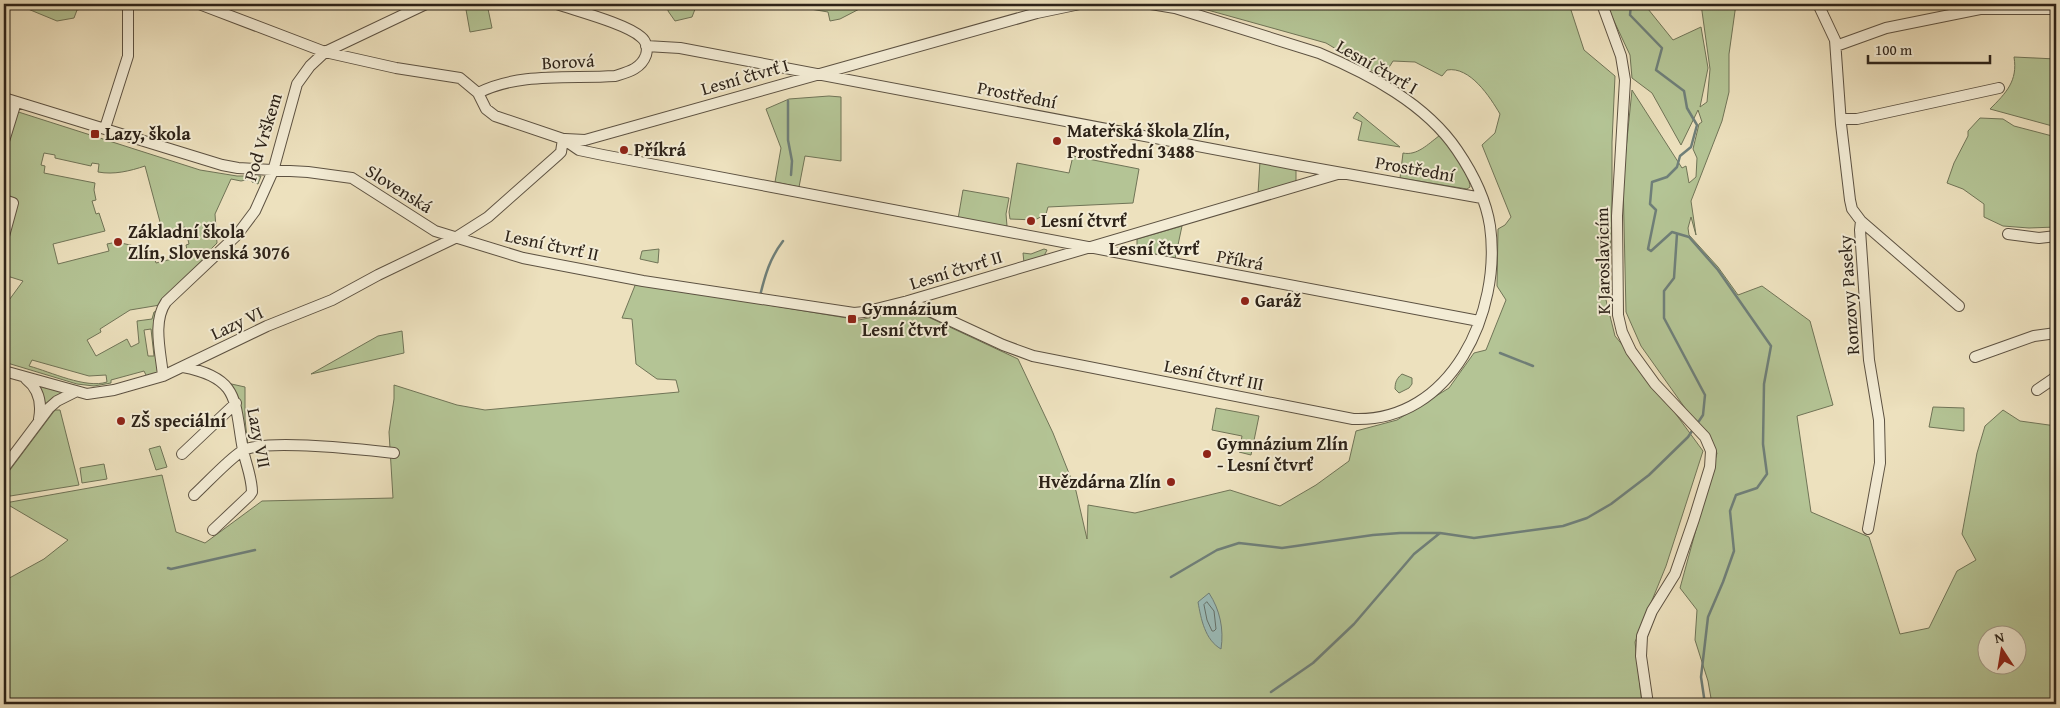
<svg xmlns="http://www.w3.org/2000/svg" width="2060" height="708" font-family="'Gentium Book Plus',serif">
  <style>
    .green { fill: #b4c495; stroke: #707457; fill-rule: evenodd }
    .water { fill: #9bbcb9; stroke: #6f7f79 }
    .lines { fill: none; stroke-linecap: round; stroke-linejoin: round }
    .shore { stroke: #647069; stroke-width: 1 }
    .stream { stroke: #6f7f79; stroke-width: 2.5 }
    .minor-casing { stroke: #5d5242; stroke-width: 12 }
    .minor { stroke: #f3ecd5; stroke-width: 10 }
    .poi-dot { fill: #8f2418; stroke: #f3ecd5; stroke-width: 2 }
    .labels { text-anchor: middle; stroke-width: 4; stroke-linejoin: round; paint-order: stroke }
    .street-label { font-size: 18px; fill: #2d2319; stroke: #f3ecd5 }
    .poi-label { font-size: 18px; font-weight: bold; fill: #2d2319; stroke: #f3ecd5; text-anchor: start }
    .neighbourhood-label { font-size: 19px; font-weight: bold; fill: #2d2319; stroke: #f3ecd5 }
  </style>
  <rect width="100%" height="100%" fill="#ede1be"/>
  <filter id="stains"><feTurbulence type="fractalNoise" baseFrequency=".004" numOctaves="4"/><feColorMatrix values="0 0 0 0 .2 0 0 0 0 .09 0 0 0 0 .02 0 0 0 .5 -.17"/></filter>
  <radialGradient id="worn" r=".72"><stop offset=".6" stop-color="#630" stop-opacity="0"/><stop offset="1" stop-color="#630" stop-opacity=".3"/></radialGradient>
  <path class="green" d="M27 4H91V7L77 10 74 18 57 21 28 9Z
    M465 4H487L492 28 470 32Z
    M668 4H697L692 17 675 21 668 11Z
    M781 4H869L840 19 830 21 828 12Z
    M1186 4H1569L1584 50 1615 76 1612 142V225L1606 300 1615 336 1645 372 1703 451 1666 566 1635 642 1642 704H4V581L44 559 68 540 5 503 162 475 176 532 205 543 262 501 393 498 389 432 394 399V385L457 405 485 410 679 392 676 380 657 379 636 364 632 319 622 318 636 283 859 320 911 309 1018 359 1053 433 1076 491 1087 539 1088 505 1135 513 1230 490 1280 506 1316 485 1349 461 1356 431 1397 420 1449 388 1474 353 1486 350 1506 300 1497 286 1498 229 1505 225 1511 217 1482 145 1495 133 1500 114C1490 97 1470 66 1447 70L1442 76 1415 62 1393 61 1383 77 1326 43Z
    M1606 4H1644L1673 40 1701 27 1708 68 1700 107 1707 102 1710 69 1701 4H1736L1729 54V92L1722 121 1691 201 1696 235 1691 217 1688 228 1689 235 1718 267 1738 295 1762 286 1810 321 1833 405 1797 416 1811 512 1869 537 1900 634 1929 628 1957 571 1976 560 1962 534 1977 453 1985 426 2003 410 2020 421 2056 426V704H1712L1708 681 1695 640 1697 610 1680 588 1717 453 1641 346 1626 312 1623 179 1632 90 1682 168 1686 166 1689 183 1696 177 1697 158 1693 149 1699 124 1702 122 1698 110 1681 145 1652 93 1632 78 1630 55ZM1988 636H2018V666H1988Z
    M2014 57 2056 59V127L1990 109C2006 93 2018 81 2014 57Z
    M829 96 841 97V161L805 156 799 187 775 182 781 148 766 109 789 99Z
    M9 109 200 170 237 176H261L258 184 252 182 251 179 241 181 231 179 215 214 217 243 209 251 213 255 160 305 130 310 100 329 101 332 87 340 96 356 127 339 131 347 139 343 137 321 152 319 154 312 157 311 159 370 157 374 147 377 144 371 111 380V383L94 386 77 384 4 362V307L23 281 4 275V249L16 211 4 198V125ZM44 153 55 155V158L91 166 92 163 99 164 98 172C114 175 130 171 145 166L163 233 185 227 189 244 186 245 188 255 156 263 153 253 150 254 148 246C134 250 123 239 107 244L109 251 58 264 53 244 105 231 99 213 96 214 92 201 96 200 94 190 95 183 44 173 45 166 41 165ZM151 329 154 356H148L144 330ZM32 360 89 376 106 375 107 382C86 389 51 372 29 366Z
    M1357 112 1400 147 1358 140 1362 122 1353 118Z
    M1980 118 2003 119 2014 126 2056 137V227L2029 228 2003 226 1984 217V204L1963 189 1947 183 1954 163 1968 136V131Z
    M1439 136C1448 143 1470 175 1470 187L1467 189 1400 178 1403 153C1417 156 1428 144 1439 136Z
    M1073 156 1139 169 1133 203 1048 207 1046 214 1035 220 1010 219 1009 212 1017 163 1069 173Z
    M1260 161 1296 170V180L1294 183 1258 194Z
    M963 190 1009 198 1006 214 1007 226 1001 227 958 219Z
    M1182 226 1175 259 1137 252V239Z
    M659 249 658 263 640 259 642 251Z
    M1044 249 1047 250 1044 256 1024 263 1023 253 1031 254Z
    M402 331 404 353 311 374 378 336Z
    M1402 374 1412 378V384L1409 388 1399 393 1395 389C1395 382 1397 378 1402 374Z
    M227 383 245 387V419L248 447Z
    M39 386 62 392 63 393 45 406Z
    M1933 407 1964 408V431L1929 427Z
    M1216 408 1259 416 1251 455 1239 452 1242 436 1212 430Z
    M55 410H60L79 485 4 497V478Z
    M160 446 167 467 156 470 149 449Z
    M104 464 107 479 82 483 80 468Z"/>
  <path class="water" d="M1209 593C1220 610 1224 629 1221 649 1205 640 1201 619 1198 602Z"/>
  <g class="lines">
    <path class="shore" d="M1207 602 1214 611 1216 629 1214 631H1212L1207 620 1204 605Z"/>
    <path class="stream" d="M1631 4 1630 15 1662 48 1656 70 1684 91 1687 108 1697 125 1691 147 1680 156 1677 167 1667 177 1652 182 1650 204 1656 210 1648 249 1651 251 1672 232 1689 237 1718 270 1771 346 1764 384 1763 444 1767 474 1757 488 1736 495 1730 511 1734 551 1723 582 1708 617 1701 677 1705 704
      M788 101V140L792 161 791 175
      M1677 234 1674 278 1664 291V318L1705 395 1703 415 1697 424
      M760 296C765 275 770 258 783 241
      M1500 353 1533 366
      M168 568 171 569 255 550
      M1171 577 1217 550 1239 543 1282 548 1373 535 1400 533H1440L1474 538 1563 526 1587 518 1611 504 1649 475 1688 437 1694 428
      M1271 692 1313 663 1354 624 1414 554 1440 533"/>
    <defs>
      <path id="minor" d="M199 4 325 52 396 68 460 78 478 93 486 109 495 116 563 139 579 150 603 155 1479 321
        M1602 4 1621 56 1625 80 1617 216 1618 315 1622 332 1631 351 1655 384 1705 437 1711 451 1710 467 1694 519 1675 574 1652 611 1642 636 1641 656 1648 704
        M1818 4 1835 40 1841 124 1850 200 1852 209 1861 221 1959 306
        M646 46 680 48 1297 165 1482 198
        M1836 46 1886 28 1980 9H2056
        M478 93C519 72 570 79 615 76 628 72 641 69 646 55 648 48 646 41 641 37 627 24 577 11 557 4
        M4 98 222 165 238 168 308 172 352 178 435 231 523 258 643 281 854 313 864 312 908 301 1341 173
        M1841 119H1857L1999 88
        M105 128 128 56V4
        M565 139 585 140 1037 13 1080 4
        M4 141 16 102
        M4 200 13 203 4 236
        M1861 221 1860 230 1869 360 1879 420 1880 463 1868 529
        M2008 234 2039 238 2056 236
        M908 301 1003 345 1033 356 1353 419C1452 423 1502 311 1490 226 1486 200 1472 172 1457 150 1426 104 1369 74 1319 53L1175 8 1151 4
        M1975 357 2034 336 2056 333
        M183 367C241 378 234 402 243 450 246 464 252 478 252 492L250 495 213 530
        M4 371 87 394 114 390 163 376 267 326 332 300 378 275 455 238 488 217 558 155 561 152 563 139
        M163 376C161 353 152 322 166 302L237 235 255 211 273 171 297 84 310 66 325 52 426 4
        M26 379C39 389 42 403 39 419
        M2037 390 2056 377
        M182 454 236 403
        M4 468 49 408 57 401 75 392
        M194 495C207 483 228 460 242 451 262 438 368 450 394 453"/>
    </defs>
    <use href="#minor" class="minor-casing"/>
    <use href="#minor" class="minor"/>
  </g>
  <g class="poi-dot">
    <rect x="90" y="129" width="10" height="10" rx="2.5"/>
    <circle cx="1057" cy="141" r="5"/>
    <circle cx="624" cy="150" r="5"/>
    <circle cx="1031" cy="221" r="5"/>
    <circle cx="118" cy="242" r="5"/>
    <circle cx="1245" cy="301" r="5"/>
    <rect x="847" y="314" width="10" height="10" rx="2.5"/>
    <circle cx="121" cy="421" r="5"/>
    <circle cx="1207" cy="454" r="5"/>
    <circle cx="1171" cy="482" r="5"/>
  </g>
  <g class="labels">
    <g class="street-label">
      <text transform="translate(568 62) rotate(-3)" y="6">Borová</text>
      <text transform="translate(1377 67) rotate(30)" y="6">Lesní čtvrť I</text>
      <text transform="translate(745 77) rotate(-16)" y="6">Lesní čtvrť I</text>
      <text transform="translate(1017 95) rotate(11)" y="6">Prostřední</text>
      <text transform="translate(263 137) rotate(-73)" y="6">Pod Vrškem</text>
      <text transform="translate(1415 169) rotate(10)" y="6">Prostřední</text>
      <text transform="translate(399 189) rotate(32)" y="6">Slovenská</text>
      <text transform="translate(552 245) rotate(12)" y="6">Lesní čtvrť II</text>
      <text transform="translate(1240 260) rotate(11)" y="6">Příkrá</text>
      <text transform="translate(1603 261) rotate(-91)" y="6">K Jaroslavicím</text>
      <text transform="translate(956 270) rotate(-17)" y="6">Lesní čtvrť II</text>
      <text transform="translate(1849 295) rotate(-94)" y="6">Ronzovy Paseky</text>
      <text transform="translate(237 323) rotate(-25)" y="6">Lazy VI</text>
      <text transform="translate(1214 375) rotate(11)" y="6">Lesní čtvrť III</text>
      <text transform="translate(259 438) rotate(79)" y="6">Lazy VII</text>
    </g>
    <g class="poi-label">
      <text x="1067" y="137">Mateřská škola Zlín,<tspan x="1067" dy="21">Prostřední 3488</tspan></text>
      <text x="105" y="140">Lazy, škola</text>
      <text x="634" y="156">Příkrá</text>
      <text x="1041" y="227">Lesní čtvrť</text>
      <text x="128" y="238">Základní škola<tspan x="128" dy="21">Zlín, Slovenská 3076</tspan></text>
      <text x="1255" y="307">Garáž</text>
      <text x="862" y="315">Gymnázium<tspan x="862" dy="21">Lesní čtvrť</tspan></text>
      <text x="131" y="427">ZŠ speciální</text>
      <text x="1217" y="450">Gymnázium Zlín<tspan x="1217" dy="21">- Lesní čtvrť</tspan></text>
      <text x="1161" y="488" text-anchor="end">Hvězdárna Zlín</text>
    </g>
    <g class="neighbourhood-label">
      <text x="1154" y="255">Lesní čtvrť</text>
    </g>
  </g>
  <rect width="2060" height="708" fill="none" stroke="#ede1be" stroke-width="20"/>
  <rect x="5" y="5" width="2050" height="698" fill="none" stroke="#2d2319" stroke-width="2.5"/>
  <rect x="10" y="10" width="2040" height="688" fill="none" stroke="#2d2319"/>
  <g transform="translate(2002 650) rotate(348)"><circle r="24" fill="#f3ecd5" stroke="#a49c8a"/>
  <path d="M0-4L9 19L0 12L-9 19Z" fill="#8f2418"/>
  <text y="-8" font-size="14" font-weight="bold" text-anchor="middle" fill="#2d2319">N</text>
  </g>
  <path d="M1868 55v8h122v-8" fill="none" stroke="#2d2319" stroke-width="2.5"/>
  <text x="1875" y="55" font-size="15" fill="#2d2319" stroke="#f3ecd5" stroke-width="4" paint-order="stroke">100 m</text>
  <rect width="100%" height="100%" filter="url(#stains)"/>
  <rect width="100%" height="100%" fill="url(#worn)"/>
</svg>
